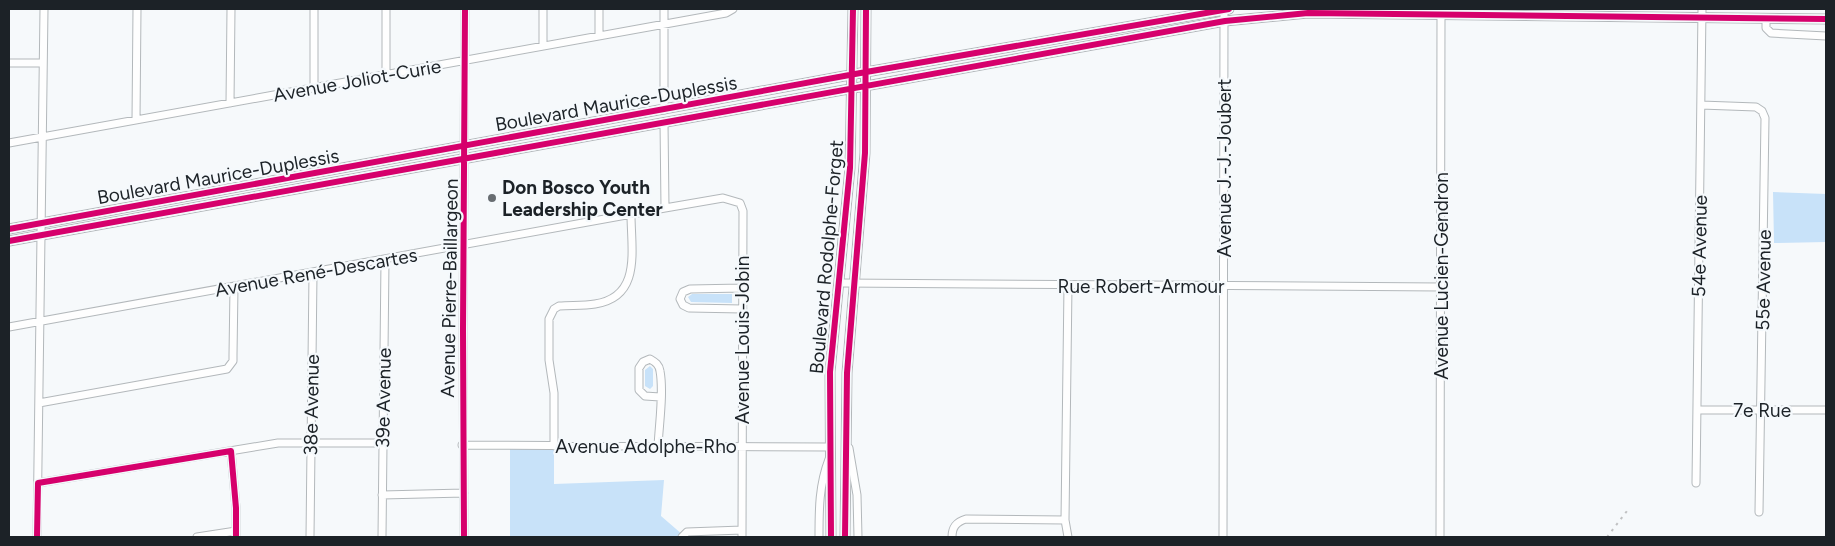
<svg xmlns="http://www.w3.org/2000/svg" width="1835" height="546" font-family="Figtree,sans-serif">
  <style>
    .green { fill: #c8e2f9 }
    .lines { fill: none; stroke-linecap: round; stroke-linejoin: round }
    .minor-casing { stroke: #b3b8bb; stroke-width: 9 }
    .tertiary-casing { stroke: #b3b8bb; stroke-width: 11 }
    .minor { stroke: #fefefe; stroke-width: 7 }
    .tertiary { stroke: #fefefe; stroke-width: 9 }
    .rail { stroke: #c0c1c2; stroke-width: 2; stroke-dasharray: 2.5 5; stroke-linecap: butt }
    .cycleway-casing { stroke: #f5f9fc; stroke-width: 9 }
    .cycleway { stroke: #d6006c; stroke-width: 6 }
    .poi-dot { fill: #686d71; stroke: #f5f9fc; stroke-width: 2 }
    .labels { text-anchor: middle; stroke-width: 4.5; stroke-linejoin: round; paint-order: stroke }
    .street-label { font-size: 19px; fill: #1c2227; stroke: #f5f9fc }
    .poi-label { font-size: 19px; font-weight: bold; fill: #1c2227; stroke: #f5f9fc; text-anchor: start }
  </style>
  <rect width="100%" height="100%" fill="#f6f9fb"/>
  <path class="green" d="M1773 192 1826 194V242L1774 243Z
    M692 294H732V303L691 302 688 297Z
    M650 366 653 369V386L650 389 645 386V370Z
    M554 446V484L664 480 661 516 683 535 682 537H510V447Z"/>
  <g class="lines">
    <defs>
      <path id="minor" d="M543 9V46
        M599 9V36
        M1766 19V28L1771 33 1826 36
        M9 63H43
        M386 75V9
        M314 87V9
        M230 103 231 9
        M1701 105 1756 107 1762 111 1765 118 1759 512
        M664 110V9
        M136 120 137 9
        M664 122 665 208
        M9 143 726 13 733 9
        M841 283 1441 287
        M742 309 689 308 683 305 680 299 683 292 690 289 742 288
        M9 327 665 208 723 198 740 203 743 211 742 537
        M39 403 227 369 233 361V355L234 287
        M1697 410H1826
        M462 445 830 447
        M554 446V393L549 360V319L554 309 559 306C571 305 583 306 595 304 642 297 631 250 631 214
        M658 447C659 424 664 393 660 371 659 364 655 362 650 359L643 362 639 368V390L645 396 660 397
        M849 448 857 495 858 537
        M231 451 236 508V537
        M38 483 278 443H382
        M1696 483 1702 9
        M382 495 464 493
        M1065 520 1068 285
        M37 537 44 9
        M197 537 236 531
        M310 537 313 273
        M382 537 385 260
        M464 537 463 330 465 9
        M682 537 687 532 742 530
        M819 537C819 509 819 485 829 459
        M952 537C952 527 956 522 966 519L1065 520 1068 537
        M1223 537 1224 9
        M1440 537 1441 14"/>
      <path id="tertiary" d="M9 229 866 72 1229 9
        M9 241 1225 21 1308 13 1826 19
        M831 537 830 372 850 168 853 9
        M845 537 847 373 865 153 866 9"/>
    </defs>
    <use href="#minor" class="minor-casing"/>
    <use href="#tertiary" class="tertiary-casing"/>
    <use href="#minor" class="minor"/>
    <use href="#tertiary" class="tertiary"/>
    <path class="rail" d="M1607 537 1627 511"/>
    <defs>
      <path id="cycleway" d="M9 229 866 72 1229 9
        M9 241 1225 21 1308 13 1826 19
        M37 537 38 483 231 451 236 508V537
        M464 537 463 330 465 9
        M831 537 830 372 850 168 853 9
        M845 537 847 373 865 153 866 9"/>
    </defs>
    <use href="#cycleway" class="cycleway-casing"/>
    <use href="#cycleway" class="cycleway"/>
  </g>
  <circle class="poi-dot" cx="492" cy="198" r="5"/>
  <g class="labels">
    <g class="street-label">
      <text transform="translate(357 80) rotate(-10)" y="7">Avenue Joliot-Curie</text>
      <text transform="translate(616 103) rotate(-10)" y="7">Boulevard Maurice-Duplessis</text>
      <text transform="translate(1224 168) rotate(-90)" y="7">Avenue J.-J.-Joubert</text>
      <text transform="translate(218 176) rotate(-10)" y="7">Boulevard Maurice-Duplessis</text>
      <text transform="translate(1699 246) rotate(-89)" y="7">54e Avenue</text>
      <text transform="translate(826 257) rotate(-85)" y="7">Boulevard Rodolphe-Forget</text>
      <text transform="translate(316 272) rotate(-10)" y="7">Avenue René-Descartes</text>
      <text transform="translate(1441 276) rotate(-90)" y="7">Avenue Lucien-Gendron</text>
      <text transform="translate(1763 280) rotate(-89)" y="7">55e Avenue</text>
      <text x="1141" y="293">Rue Robert-Armour</text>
      <text transform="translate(449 288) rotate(-89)" y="7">Avenue Pierre-Baillargeon</text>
      <text transform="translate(742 340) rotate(-90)" y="7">Avenue Louis-Jobin</text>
      <text transform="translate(383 398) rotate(-89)" y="7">39e Avenue</text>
      <text transform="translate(311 405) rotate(-89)" y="7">38e Avenue</text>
      <text x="1762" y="417">7e Rue</text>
      <text x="646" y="453">Avenue Adolphe-Rho</text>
    </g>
    <g class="poi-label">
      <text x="502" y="194">Don Bosco Youth<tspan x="502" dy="22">Leadership Center</tspan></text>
    </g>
  </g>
  <rect width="1835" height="546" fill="none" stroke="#1c2227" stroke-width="20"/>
</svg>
